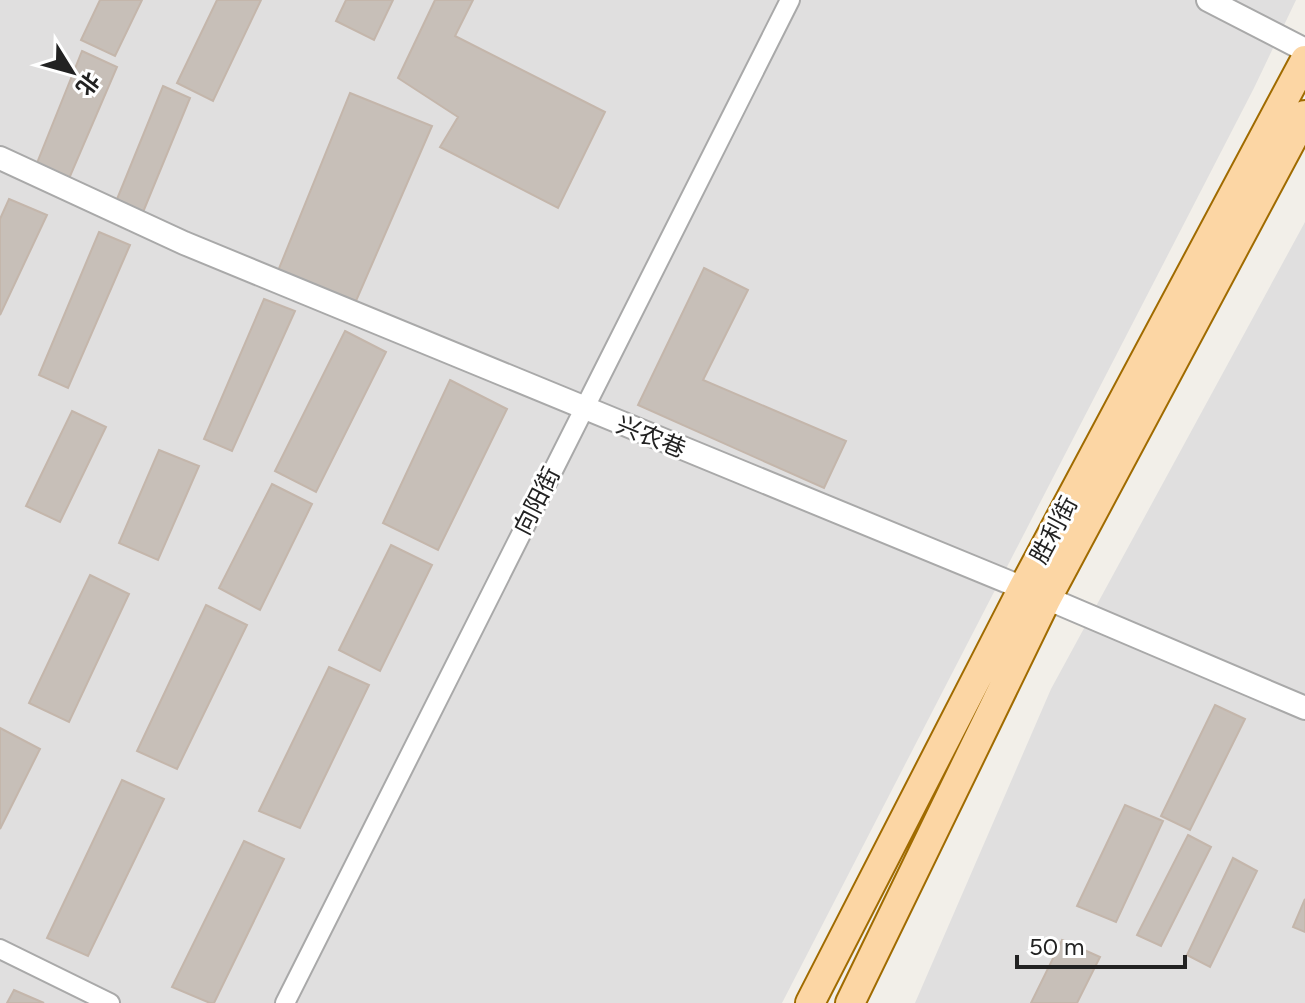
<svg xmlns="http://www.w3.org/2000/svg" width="1305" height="1003" font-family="Figtree,'Noto Sans SC',sans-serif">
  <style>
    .residential { fill: #e0dfdf }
    .building { fill: #c7bfb8; stroke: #c4b6ab; stroke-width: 2 }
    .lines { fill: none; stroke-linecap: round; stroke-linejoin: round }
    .minor-casing { stroke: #a9a9a9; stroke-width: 22 }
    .tertiary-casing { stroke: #a9a9a9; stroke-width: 26 }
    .primary-casing { stroke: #a06b00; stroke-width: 32 }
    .minor { stroke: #fff; stroke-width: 18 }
    .tertiary { stroke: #fff; stroke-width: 22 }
    .primary { stroke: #fcd6a4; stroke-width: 28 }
    .labels { text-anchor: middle; stroke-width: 6; stroke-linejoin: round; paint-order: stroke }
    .street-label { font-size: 24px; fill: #222; stroke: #fff }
  </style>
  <rect width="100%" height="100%" fill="#f2efe9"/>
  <path class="residential" d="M0 0H1296L1254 88 782 1003H0Z
    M1305 222V1003H915L1051 689Z"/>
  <path class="building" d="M100 0H142L115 56 81 40Z
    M217 0H261L213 101 177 83Z
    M346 0H393L374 40 336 21Z
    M435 0H473L455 36 605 112 558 208 440 147 458 117 398 78Z
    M82 51 117 67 65 188 33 173Z
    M163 86 190 98 141 217 115 204Z
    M350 93 432 126 356 301 278 271Z
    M9 199 47 215 0 315V219Z
    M99 232 130 245 68 388 39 375Z
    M704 268 748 290 703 380 846 441 824 488 638 405Z
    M264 299 295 311 232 451 204 439Z
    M345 331 386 352 316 492 275 471Z
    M450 380 507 409 438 550 383 523Z
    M72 411 106 427 60 522 26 506Z
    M159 450 199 466 158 560 119 543Z
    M272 484 312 504 260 610 219 588Z
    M391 545 432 565 380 671 339 650Z
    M90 575 129 594 69 722 29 703Z
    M206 605 247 625 177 769 137 751Z
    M329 667 369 685 300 828 259 811Z
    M1215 705 1245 719 1190 830 1161 816Z
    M0 728 40 749 0 829Z
    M122 780 164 799 88 956 47 938Z
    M1125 805 1163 821 1116 922 1077 906Z
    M1188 835 1211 847 1161 946 1137 935Z
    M244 841 284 859 214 1003H210L172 987Z
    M1233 858 1257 871 1210 967 1187 955Z
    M1305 899V932L1293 927Z
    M1062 940 1100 957 1077 1003H1031Z
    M14 990 44 1003H7Z"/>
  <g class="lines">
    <defs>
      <path id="minor" d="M0 949 110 1003
        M285 1003 790 0"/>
      <path id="tertiary" d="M1208 0 1305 50
        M0 158 184 243 1023 588 1305 708"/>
      <path id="primary" d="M810 1003 1023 588 1305 60
        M850 1003 1046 600 1305 115"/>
    </defs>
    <use href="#minor" class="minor-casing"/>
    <use href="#tertiary" class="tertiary-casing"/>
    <use href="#primary" class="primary-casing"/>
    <use href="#minor" class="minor"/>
    <use href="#tertiary" class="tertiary"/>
    <use href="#primary" class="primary"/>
  </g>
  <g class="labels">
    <g class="street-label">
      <text transform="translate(651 437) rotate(22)" y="8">兴农巷</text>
      <text transform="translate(537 501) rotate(-63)" y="8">向阳街</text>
      <text transform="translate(1054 530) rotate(-62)" y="8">胜利街</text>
    </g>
  </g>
  <g transform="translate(72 72) rotate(127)" stroke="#ffffff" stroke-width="6" paint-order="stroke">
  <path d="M0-6L14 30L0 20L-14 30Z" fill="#222222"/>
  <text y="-12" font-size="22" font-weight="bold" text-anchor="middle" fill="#222222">北</text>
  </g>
  <path d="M1017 955v12h168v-12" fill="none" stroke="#222222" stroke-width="4"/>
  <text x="1029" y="955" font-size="24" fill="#222222" stroke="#ffffff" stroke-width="6" paint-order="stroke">50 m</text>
</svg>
